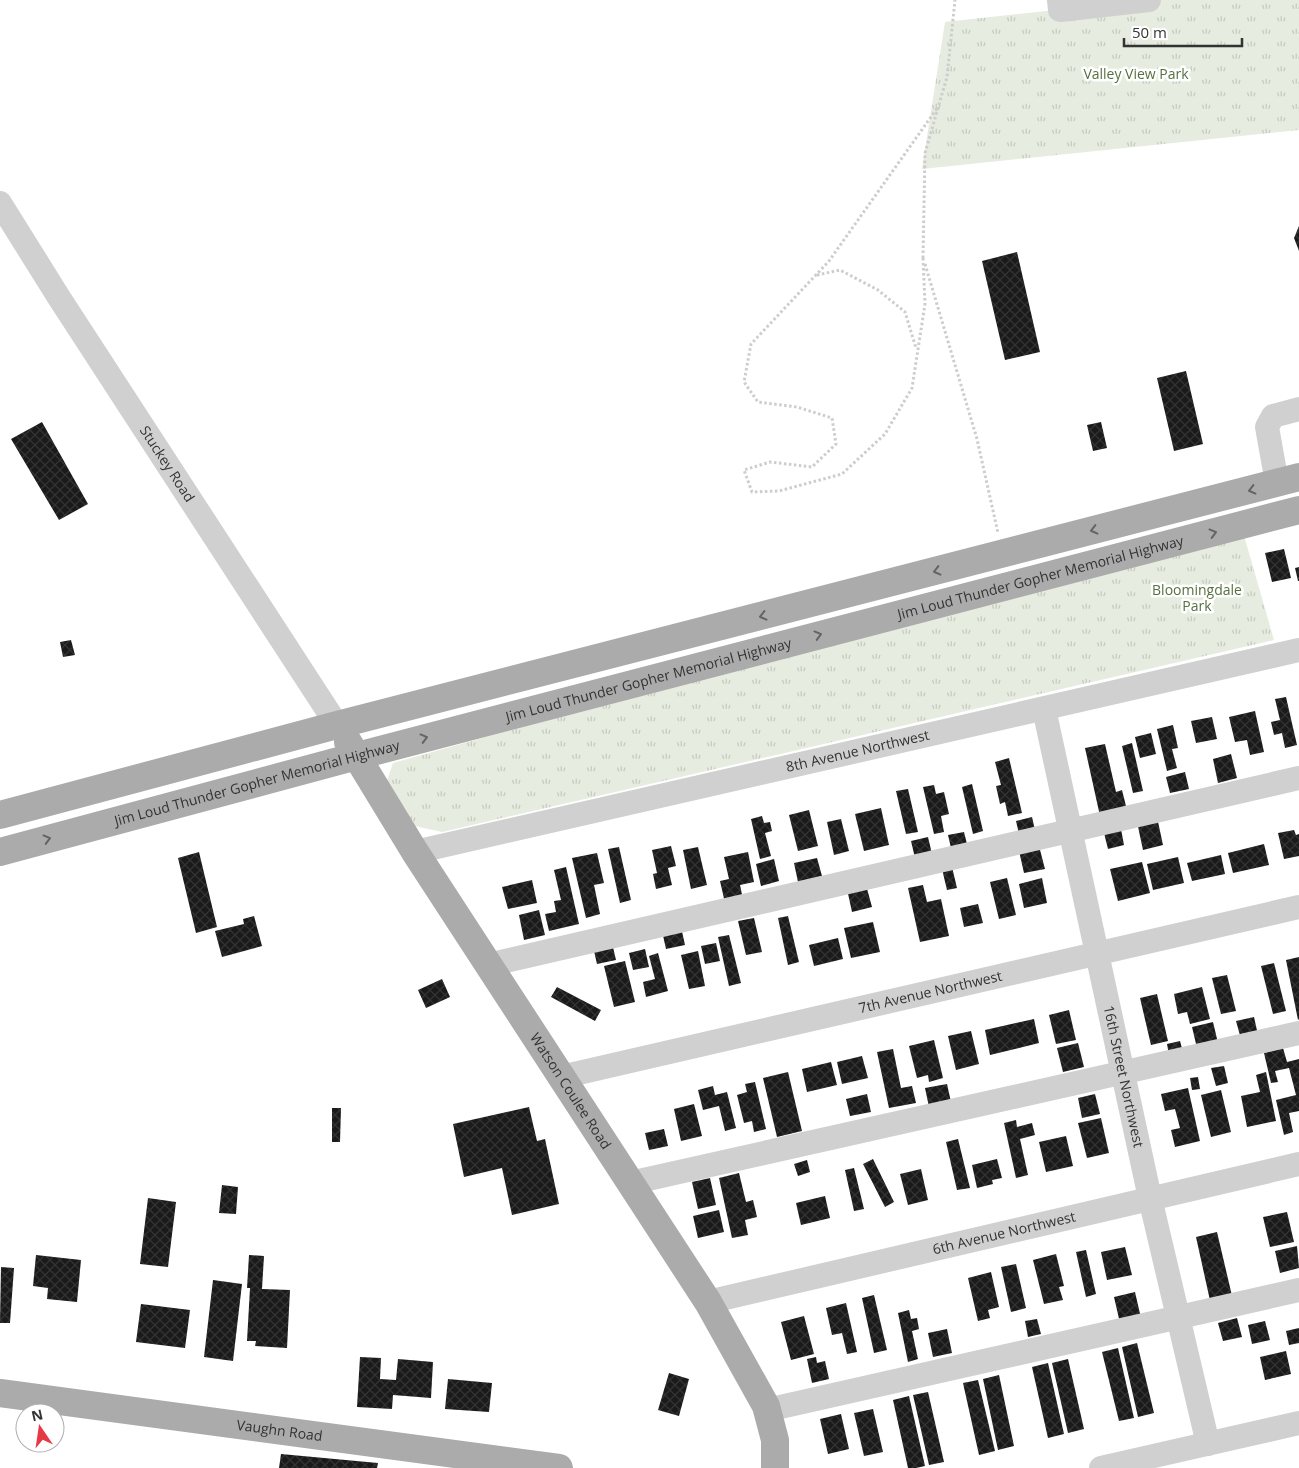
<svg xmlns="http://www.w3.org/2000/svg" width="1299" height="1468" font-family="'Open Sans',sans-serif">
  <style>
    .grass { fill: url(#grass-tufts) }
    .building { fill: url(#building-cross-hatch) }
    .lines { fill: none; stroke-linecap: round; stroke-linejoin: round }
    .path { stroke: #cdcdcd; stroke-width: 3; stroke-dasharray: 2.5 2.5; stroke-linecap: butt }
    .minor { stroke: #d0d0d0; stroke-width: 24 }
    .major { stroke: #ababab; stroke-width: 28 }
    .oneway { stroke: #636363 }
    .labels { text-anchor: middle; stroke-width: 5; stroke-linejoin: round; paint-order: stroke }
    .park-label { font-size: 14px; fill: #56703f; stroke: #fff }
    .street-label { font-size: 14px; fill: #333; stroke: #fff }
  </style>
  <defs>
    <pattern id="grass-tufts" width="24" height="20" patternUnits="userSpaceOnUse" patternTransform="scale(1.25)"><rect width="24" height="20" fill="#e6ecdf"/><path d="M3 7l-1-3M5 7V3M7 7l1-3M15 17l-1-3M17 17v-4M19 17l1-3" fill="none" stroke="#c6cbc0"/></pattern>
    <pattern id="building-cross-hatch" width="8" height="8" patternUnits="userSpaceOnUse" patternTransform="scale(1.25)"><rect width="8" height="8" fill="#1a1a1a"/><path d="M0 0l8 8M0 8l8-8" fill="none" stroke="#333"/></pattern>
  </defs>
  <rect width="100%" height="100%" fill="#fff"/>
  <path class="grass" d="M1148 0H1299V130L922 169 945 22Z
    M1241 525 1274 640 442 832 415 826 387 781 393 763Z"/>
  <path class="building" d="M1299 226V251L1294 238Z
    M1017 252 1040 352 1005 360 982 261Z
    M1186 371 1203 444 1174 451 1157 378Z
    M42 422 88 504 59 520 11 439Z
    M1101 422 1107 448 1093 451 1087 425Z
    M1284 549 1291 578 1272 582 1265 553Z
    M1299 567V581H1298L1295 568Z
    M71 640 75 655 63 657 60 642Z
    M1286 697 1297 745 1285 748 1282 733 1274 735 1271 722 1280 720 1275 699Z
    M1255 711 1264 752 1250 755 1247 740 1235 742 1229 717Z
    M1212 717 1217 739 1196 743 1191 721Z
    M1173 725 1178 748 1172 749 1177 768 1167 771 1157 729Z
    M1151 733 1156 754 1140 758 1135 737Z
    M1132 743 1143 791 1133 793 1122 746Z
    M1105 744 1116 792 1122 790 1127 810 1100 816 1085 748Z
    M1231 754 1237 778 1218 783 1213 759Z
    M1009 758 1022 813 1008 816 1005 802 1000 804 996 786 1001 785 995 762Z
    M1185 772 1189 789 1170 793 1166 777Z
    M972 784 983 831 973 834 962 787Z
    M934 785 936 794 944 792 949 814 941 816 944 832 934 834 923 787Z
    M908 789 918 832 906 834 896 791Z
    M881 808 889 845 864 851 855 814Z
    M809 810 818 846 798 851 789 815Z
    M762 816 764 823 770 822 772 831 765 833 771 856 760 859 751 819Z
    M1032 817 1035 830 1019 834 1016 821Z
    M1157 817 1163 845 1143 850 1137 822Z
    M841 819 849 851 834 855 827 822Z
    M1121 829 1124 845 1108 849 1104 833Z
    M1294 830 1296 835 1299 834V856L1284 859 1278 833Z
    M964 832 967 844 951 848 948 835Z
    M928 837 932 854 915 858 911 841Z
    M1264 844 1269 865 1233 873 1228 853Z
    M671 846 676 866 668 868 672 885 656 889 653 874 657 873 652 850Z
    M1039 846 1045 869 1024 873 1019 851Z
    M619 847 631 900 620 903 608 849Z
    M698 847 707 885 691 889 683 850Z
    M199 852 217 927 196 933 178 858Z
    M748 852 754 882 740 885 743 899 725 903 720 881 729 879 724 857Z
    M597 853 604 883 594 885 600 914 586 918 572 858Z
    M1221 855 1225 874 1192 881 1187 863Z
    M1178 857 1184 883 1153 890 1147 864Z
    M817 858 822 876 798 882 794 863Z
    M774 859 779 881 761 886 756 864Z
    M1142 862 1150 893 1118 901 1110 869Z
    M566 867 579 924 549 931 545 914 556 912 554 901 561 900 554 870Z
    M952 867 957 888 947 890 942 869Z
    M1007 878 1016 915 999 919 990 882Z
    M1042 878 1047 903 1024 908 1019 884Z
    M532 880 537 903 508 909 502 887Z
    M866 885 872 907 852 912 847 889Z
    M923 885 927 902 941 899 949 936 920 942 908 888Z
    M978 904 983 923 964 927 960 908Z
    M539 910 545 935 524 940 519 915Z
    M254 916 262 946 222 957 215 931 244 924 243 919Z
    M788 916 799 962 788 965 778 918Z
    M754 918 762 952 746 955 738 921Z
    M873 922 880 952 851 958 844 928Z
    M681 927 685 945 666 949 662 931Z
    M729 935 741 983 729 986 718 937Z
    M838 938 843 959 814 966 809 945Z
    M612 943 616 960 597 964 593 947Z
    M716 943 720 961 705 964 701 946Z
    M645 949 649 967 633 970 629 953Z
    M698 951 705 986 689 989 681 955Z
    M658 953 668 991 646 997 643 982 655 979 649 956Z
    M1299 957V1019L1298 1020 1286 960Z
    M625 961 635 1002 614 1007 604 966Z
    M1274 963 1286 1011 1273 1014 1261 966Z
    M1227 975 1236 1011 1221 1014 1212 978Z
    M442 979 450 997 426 1008 418 990Z
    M557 987 601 1010 595 1021 551 997Z
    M1202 987 1210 1019 1190 1024 1187 1012 1178 1014 1174 994Z
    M1157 994 1168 1041 1151 1045 1140 998Z
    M1069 1010 1076 1040 1056 1044 1049 1015Z
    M1254 1017 1258 1035 1241 1039 1236 1021Z
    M1034 1019 1039 1043 990 1055 985 1030Z
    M1213 1022 1218 1043 1197 1048 1192 1027Z
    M971 1031 979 1064 956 1070 948 1036Z
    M934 1040 943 1078 929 1082 928 1075 917 1078 909 1046Z
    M1180 1041 1183 1052 1169 1055 1167 1044Z
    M1078 1043 1084 1067 1063 1072 1057 1048Z
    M1283 1048 1287 1062 1299 1059V1111L1289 1113 1293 1132 1284 1135 1276 1100 1296 1095 1289 1068 1275 1071 1278 1082 1271 1083 1264 1053Z
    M893 1049 901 1088 912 1086 916 1103 889 1108 877 1052Z
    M862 1056 868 1078 842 1084 837 1062Z
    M831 1062 837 1085 807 1092 802 1069Z
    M1224 1066 1228 1083 1216 1086 1211 1068Z
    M788 1072 802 1131 777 1137 763 1078Z
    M1266 1072 1276 1121 1247 1127 1241 1096 1260 1092 1256 1075Z
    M1198 1077 1200 1089 1192 1090 1190 1078Z
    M755 1082 766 1129 754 1132 752 1121 744 1123 737 1095 747 1092 745 1084Z
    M947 1084 951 1102 929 1107 925 1088Z
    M713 1086 715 1095 727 1092 736 1128 725 1131 719 1106 703 1110 698 1090Z
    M1188 1088 1200 1141 1175 1147 1171 1130 1180 1128 1175 1109 1165 1111 1161 1094Z
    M1221 1090 1231 1132 1211 1137 1201 1095Z
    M867 1094 871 1112 850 1116 846 1099Z
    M1095 1094 1100 1114 1082 1118 1078 1098Z
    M694 1104 702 1136 681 1141 674 1109Z
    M529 1107 537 1141 545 1139 559 1204 512 1215 502 1168 464 1177 453 1124Z
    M332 1108H341L340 1142H332Z
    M1101 1118 1109 1153 1087 1158 1078 1123Z
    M1016 1120 1017 1127 1032 1123 1035 1135 1020 1139 1028 1175 1016 1178 1004 1123Z
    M664 1129 668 1146 649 1150 645 1133Z
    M1066 1136 1073 1166 1046 1172 1039 1142Z
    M958 1139 970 1188 957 1190 946 1142Z
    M873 1159 894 1202 885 1207 863 1164Z
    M997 1159 1002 1178 992 1180 993 1184 977 1188 972 1165Z
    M807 1160 810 1172 798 1176 794 1164Z
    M854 1168 864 1209 854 1211 845 1170Z
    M921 1169 928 1200 908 1205 900 1174Z
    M739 1173 746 1202 753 1200 757 1217 745 1220 748 1235 732 1238 719 1178Z
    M710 1178 716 1205 698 1209 692 1182Z
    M222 1185 238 1187 236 1214 219 1213Z
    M825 1196 830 1218 801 1225 796 1203Z
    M148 1198 176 1202 168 1267 140 1264Z
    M719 1210 724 1232 698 1238 693 1216Z
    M1287 1212 1294 1242 1270 1247 1263 1217Z
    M1217 1232 1233 1300 1211 1305 1196 1237Z
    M1297 1246 1299 1268 1280 1273 1275 1251Z
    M1125 1247 1132 1275 1107 1280 1101 1252Z
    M1086 1250 1096 1294 1086 1297 1076 1252Z
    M1056 1254 1064 1286 1059 1287 1063 1300 1044 1304 1033 1260Z
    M36 1255 81 1260 77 1302 47 1299 48 1288 33 1286Z
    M249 1255 264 1256 262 1289 290 1290 287 1348 255 1346 256 1341H247L250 1288H247Z
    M1016 1264 1026 1308 1011 1312 1001 1267Z
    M1 1267 14 1268 10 1323H0Z
    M991 1272 999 1307 988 1310 990 1318 978 1321 968 1278Z
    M213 1280 242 1284 233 1361 204 1357Z
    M1135 1292 1141 1318 1120 1323 1114 1297Z
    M874 1295 887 1350 874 1353 862 1298Z
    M846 1303 857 1352 847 1354 842 1333 832 1335 826 1308Z
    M141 1304 190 1310 185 1348 136 1342Z
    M909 1310 911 1319 917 1318 919 1329 912 1331 918 1359 908 1362 898 1313Z
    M804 1316 814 1354 791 1360 781 1322Z
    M1237 1318 1242 1337 1223 1341 1218 1323Z
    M1037 1319 1041 1334 1028 1337 1025 1321Z
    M1265 1321 1270 1340 1252 1344 1248 1325Z
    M1299 1328V1343L1289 1345 1286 1331Z
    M947 1329 952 1353 933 1357 928 1333Z
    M1137 1343 1154 1413 1138 1417 1122 1347Z
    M1118 1348 1134 1418 1119 1421 1102 1352Z
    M1286 1351 1291 1374 1265 1380 1260 1357Z
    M360 1357 381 1358 380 1379 396 1380 398 1359 433 1362 431 1398 393 1395 392 1409 357 1407Z
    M816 1357 817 1363 825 1361 829 1379 812 1383 807 1359Z
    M1068 1359 1084 1429 1068 1433 1052 1363Z
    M1048 1363 1064 1434 1048 1438 1032 1367Z
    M669 1373 689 1379 679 1416 658 1410Z
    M999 1375 1014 1446 998 1450 983 1379Z
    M448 1379 492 1383 489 1412 445 1409Z
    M978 1380 995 1451 979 1455 963 1383Z
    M928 1392 944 1462 929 1465 913 1395Z
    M909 1396 925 1466 916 1468H908L893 1400Z
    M873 1409 883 1452 864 1456 854 1413Z
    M841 1414 849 1449 828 1454 820 1419Z
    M281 1454 378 1463 377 1468H279Z"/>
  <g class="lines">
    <path class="path" d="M923 258 925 304 912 388 885 434 842 474 779 491 752 492 744 470 770 462 812 467 836 444 832 418 797 407 758 402 744 382 751 344 829 261 938 107
      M923 258 925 153 947 77 955 0
      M925 264 977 439 998 533
      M817 275 840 270 878 290 905 312 916 348"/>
    <g class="minor">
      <path d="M1059 0 1060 10 1149 0"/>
      <path id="s1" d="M0 203 58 296 337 725"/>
      <path d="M1277 483 1267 427 1273 416 1299 409"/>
      <path id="s2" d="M1044 709 1150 1198 1208 1444"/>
      <path id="s3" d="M415 852 1299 650"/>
      <path d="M488 965 1299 778"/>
      <path id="s4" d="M561 1077 1299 907"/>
      <path d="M630 1183 1299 1033"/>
      <path id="s5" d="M708 1302 1299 1164"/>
      <path d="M767 1410 1299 1290"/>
      <path d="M1101 1468 1299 1423"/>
    </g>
    <g class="major">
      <path id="s6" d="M348 742 415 852 708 1302 766 1406 775 1440V1468"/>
      <path d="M0 815 337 725 1299 477"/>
      <path id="s7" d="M0 852 357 756 1299 510"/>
      <path id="s8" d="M0 1393 559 1468"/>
    </g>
  </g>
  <defs><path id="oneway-chevron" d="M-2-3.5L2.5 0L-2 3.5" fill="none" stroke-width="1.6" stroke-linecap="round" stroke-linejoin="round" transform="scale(1.25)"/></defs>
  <g class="oneway">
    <use href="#oneway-chevron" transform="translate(1252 490) rotate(166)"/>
    <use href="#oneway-chevron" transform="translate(1094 530) rotate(166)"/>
    <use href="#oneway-chevron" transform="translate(1213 533) rotate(-15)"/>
    <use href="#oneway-chevron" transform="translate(937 571) rotate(166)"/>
    <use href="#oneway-chevron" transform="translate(763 616) rotate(166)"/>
    <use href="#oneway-chevron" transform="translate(818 635) rotate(-15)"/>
    <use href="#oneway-chevron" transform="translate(424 738) rotate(-15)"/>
    <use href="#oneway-chevron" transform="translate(47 839) rotate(-15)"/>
  </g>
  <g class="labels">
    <g class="park-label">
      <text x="1136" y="79">Valley View Park</text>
      <text x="1197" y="595">Bloomingdale<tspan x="1197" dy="16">Park</tspan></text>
    </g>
    <g class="street-label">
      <text dy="5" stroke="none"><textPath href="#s1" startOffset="310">Stuckey Road</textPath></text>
      <text dy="5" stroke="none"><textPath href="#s7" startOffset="1076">Jim Loud Thunder Gopher Memorial Highway</textPath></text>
      <text dy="5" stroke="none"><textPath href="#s7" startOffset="671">Jim Loud Thunder Gopher Memorial Highway</textPath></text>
      <text dy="5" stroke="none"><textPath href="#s3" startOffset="454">8th Avenue Northwest</textPath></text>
      <text dy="5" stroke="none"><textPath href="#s7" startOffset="266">Jim Loud Thunder Gopher Memorial Highway</textPath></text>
      <text dy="5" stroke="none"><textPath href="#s4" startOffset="379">7th Avenue Northwest</textPath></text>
      <text dy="5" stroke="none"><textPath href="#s2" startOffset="376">16th Street Northwest</textPath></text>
      <text dy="5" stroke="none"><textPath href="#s6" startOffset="414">Watson Coulee Road</textPath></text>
      <text dy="5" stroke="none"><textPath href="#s5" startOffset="304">6th Avenue Northwest</textPath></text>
      <text dy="5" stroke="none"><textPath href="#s8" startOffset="282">Vaughn Road</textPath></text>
    </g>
  </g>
  <g transform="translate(40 1428) rotate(347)"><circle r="24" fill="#ffffff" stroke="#adadad"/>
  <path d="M0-4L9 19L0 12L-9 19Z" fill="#e63946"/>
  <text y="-8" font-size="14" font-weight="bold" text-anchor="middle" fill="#333333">N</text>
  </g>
  <path d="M1124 38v8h118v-8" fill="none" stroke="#333333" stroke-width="2.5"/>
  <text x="1132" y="38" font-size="15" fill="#333333" stroke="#ffffff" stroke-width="4" paint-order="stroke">50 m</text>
</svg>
